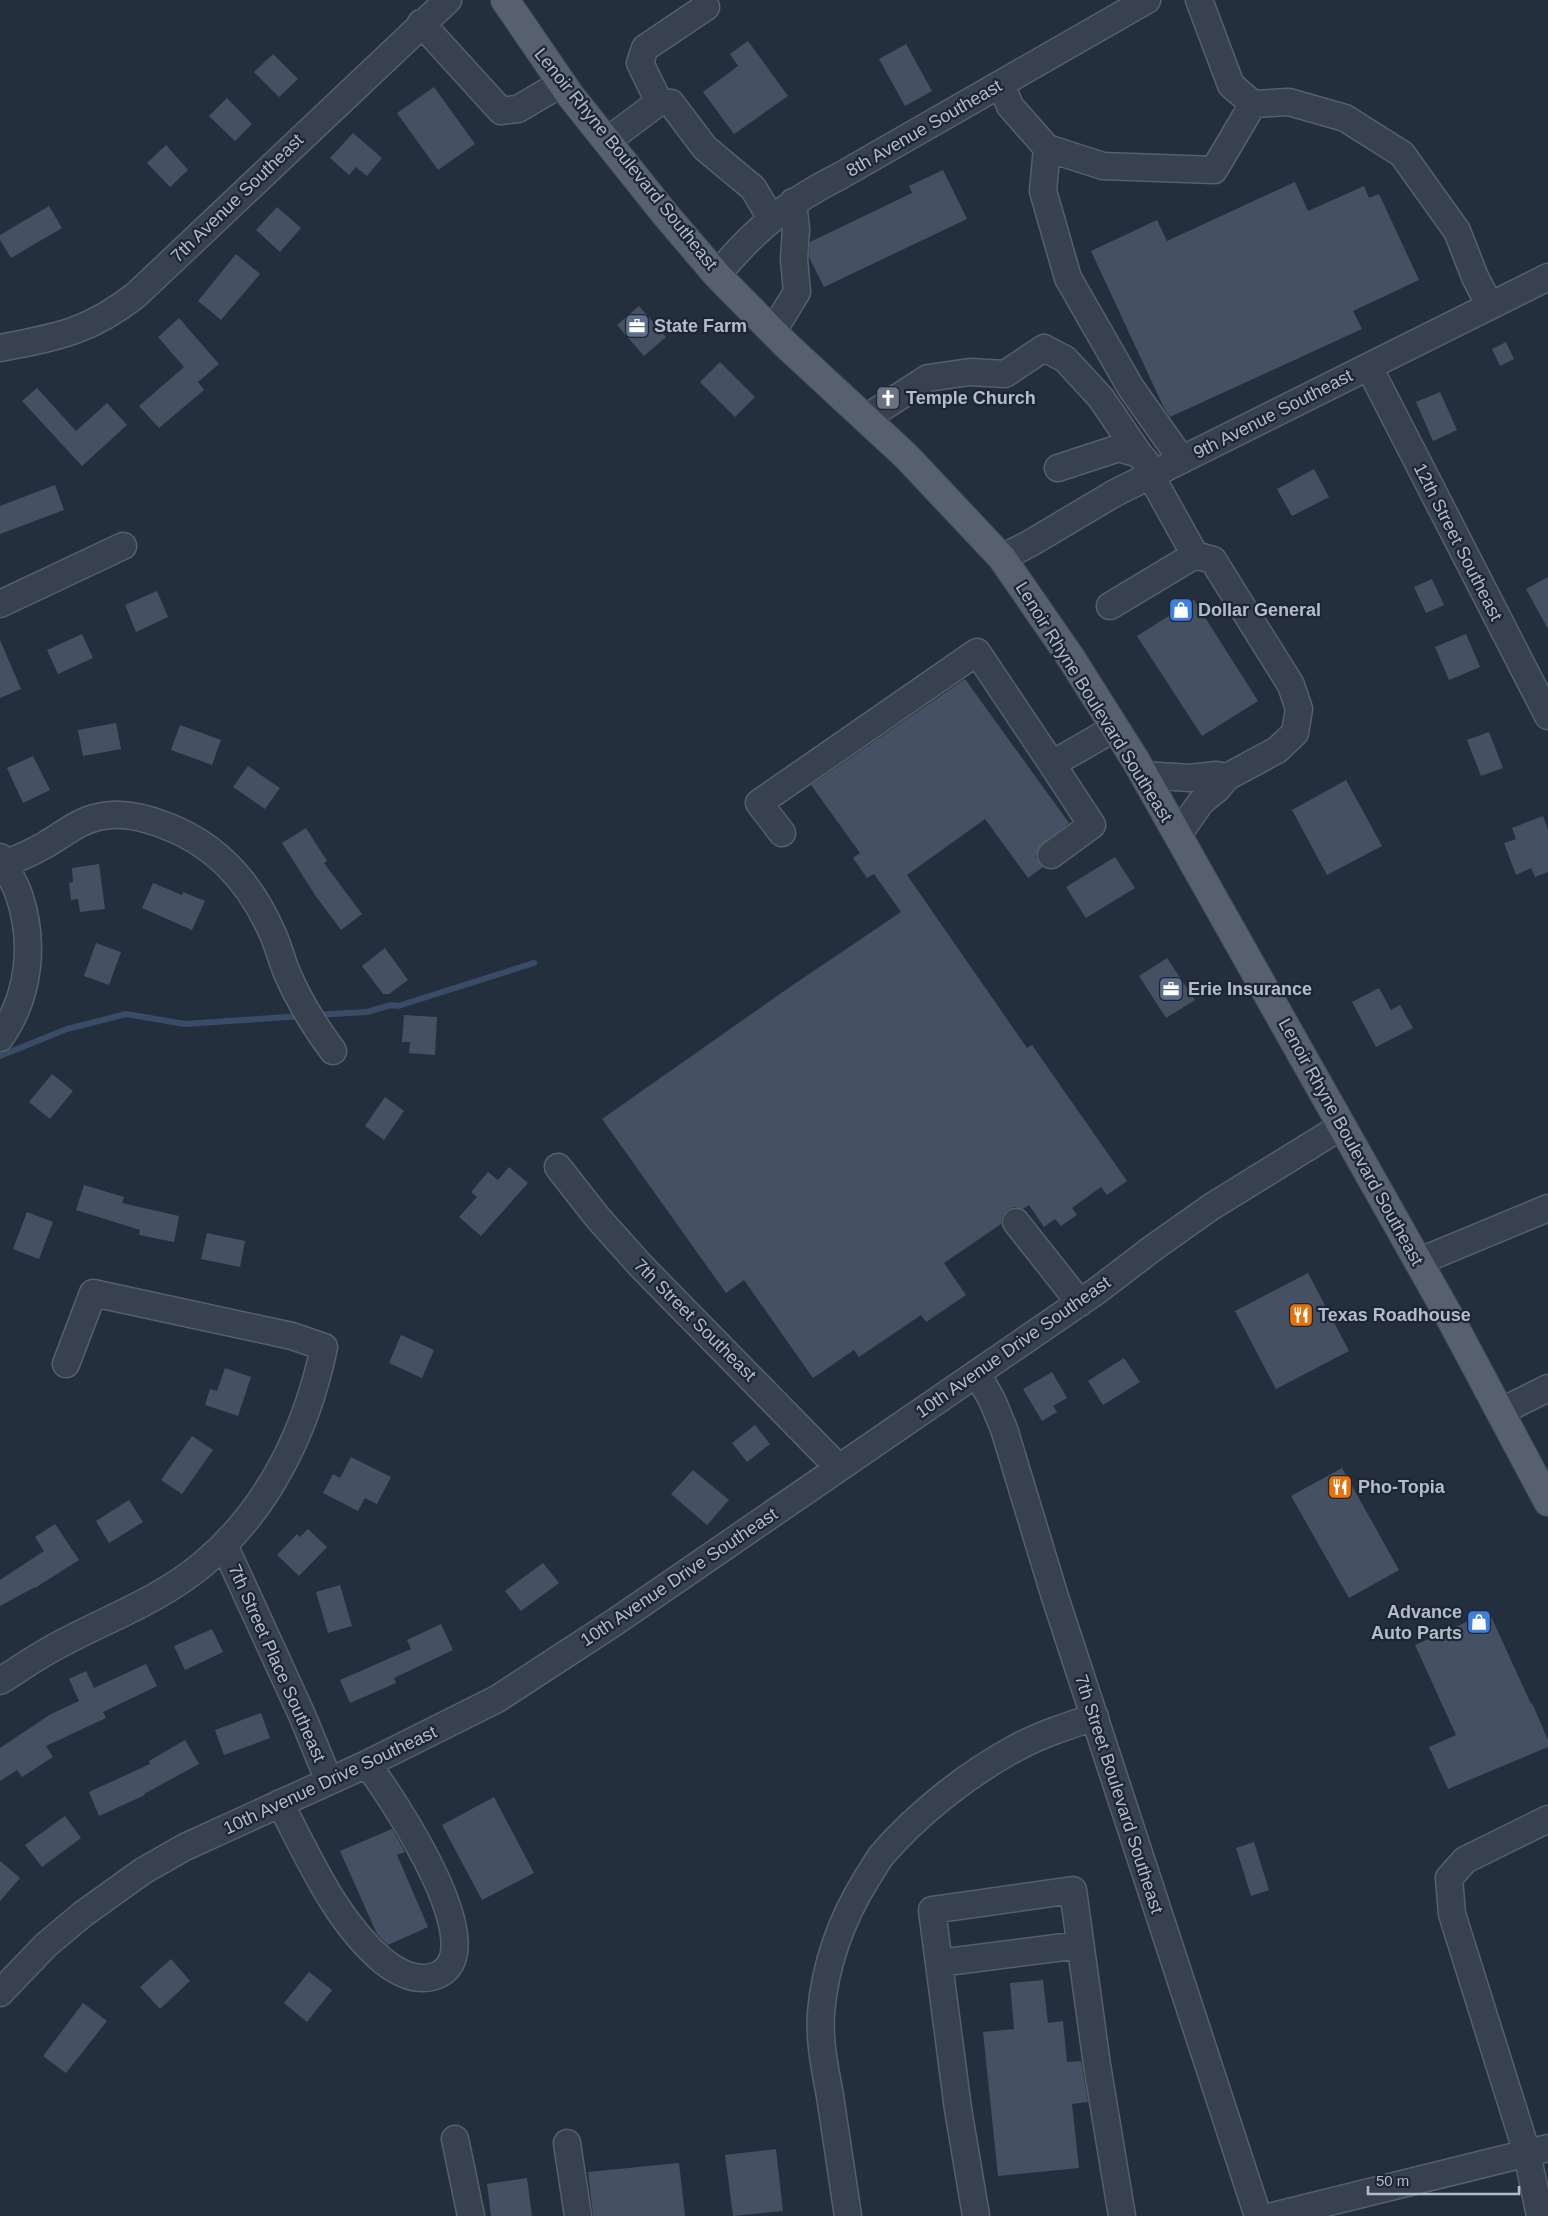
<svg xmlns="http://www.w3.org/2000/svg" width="1548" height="2216" font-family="Arial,sans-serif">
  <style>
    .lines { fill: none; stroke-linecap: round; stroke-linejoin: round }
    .stream { stroke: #394c67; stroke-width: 6 }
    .building { fill: #455162 }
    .minor-casing { stroke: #565f6c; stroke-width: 29 }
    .major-casing { stroke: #414a57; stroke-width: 30 }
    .minor { stroke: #38414e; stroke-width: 26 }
    .major { stroke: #56606e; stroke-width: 28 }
    .labels { text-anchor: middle; stroke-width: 4.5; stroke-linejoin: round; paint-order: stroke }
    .street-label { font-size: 18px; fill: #b4bcc9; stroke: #1d2633 }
    .poi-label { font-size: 18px; font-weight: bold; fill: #b4bcc9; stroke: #1d2633; text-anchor: start }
  </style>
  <rect width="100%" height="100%" fill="#242f3e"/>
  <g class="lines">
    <path class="stream" d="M315 1015 367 1012 391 1005 398 1006 534 963
      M0 1056 67 1029 126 1014 185 1024 303 1016"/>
  </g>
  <path class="building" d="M748 41 788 96 734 134 703 92 738 66 730 54Z
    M906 44 932 91 905 106 879 59Z
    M273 54 298 79 279 97 254 72Z
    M434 87 475 144 438 170 397 113Z
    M227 98 252 124 235 141 209 116Z
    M353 133 382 158 367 176 356 167 349 175 330 158Z
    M166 145 188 170 170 187 147 163Z
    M943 170 967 219 824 287 809 257 810 242 912 193 909 186Z
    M1295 182 1308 211 1364 186 1369 198 1379 194 1419 280 1353 311 1362 329 1170 417 1164 408 1091 251 1157 220 1167 241Z
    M49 206 62 228 11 258 0 240V235Z
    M277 207 301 228 280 252 256 230Z
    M236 254 260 274 221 320 198 301Z
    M639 306 666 337 644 356 617 325Z
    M179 318 219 364 198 382 204 390 159 428 139 406 184 367 158 337Z
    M1506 342 1514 359 1500 366 1492 349Z
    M720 362 755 397 735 417 700 382Z
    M37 388 76 431 107 403 127 425 82 466 22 401Z
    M1440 392 1457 430 1433 441 1416 402Z
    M1314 469 1329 497 1292 516 1277 489Z
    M55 485 64 510 0 534V506Z
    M1548 577V629L1526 589Z
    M1432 579 1444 605 1426 613 1414 587Z
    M157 591 168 617 136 632 125 605Z
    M1194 600 1258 701 1202 736 1137 636Z
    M82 634 93 658 58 674 47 650Z
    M1466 634 1480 667 1449 680 1435 647Z
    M0 640 21 689 0 698Z
    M965 679 1069 823 1038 849 1036 857 1043 867 1028 878 985 819 907 875 1027 1048 1032 1045 1127 1181 1107 1195 1101 1187 1072 1208 1077 1215 1061 1226 1055 1219 1044 1227 1029 1205 1023 1209 1014 1207 1007 1210 1002 1216 1001 1224 944 1263 966 1295 926 1322 921 1315 859 1357 854 1350 813 1378 744 1280 726 1293 602 1119 787 989 901 912 874 874 867 878 853 858 860 853 811 785Z
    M116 723 121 749 83 756 78 730Z
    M180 725 221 740 212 765 171 750Z
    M1489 732 1503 768 1481 776 1467 740Z
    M33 756 50 790 23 803 7 768Z
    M248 766 280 788 265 809 233 787Z
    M1346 780 1382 846 1327 875 1292 810Z
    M1543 816 1548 830V872L1535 877 1531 868 1516 875 1504 843 1516 839 1512 828Z
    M306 828 327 861 324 863 362 914 341 930 315 895 282 843Z
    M1115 857 1135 888 1086 918 1066 887Z
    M99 864 105 909 80 912 78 899 71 900 69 883 73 882 72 868Z
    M153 883 182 895 183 892 205 901 192 930 142 908Z
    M96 943 121 952 109 985 84 976Z
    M385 948 408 980 389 994H383L362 966Z
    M1167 958 1195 1000 1166 1018 1139 976Z
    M1379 988 1391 1010 1400 1005 1413 1028 1376 1047 1352 1002Z
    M404 1015 437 1017 435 1055 409 1053 410 1042H402Z
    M52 1074 73 1091 50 1119 29 1102Z
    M385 1097 404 1111 384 1140 365 1126Z
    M509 1167 528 1183 481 1236 459 1217 477 1197 471 1192 488 1172 498 1180Z
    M84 1185 124 1197 122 1203 179 1216 174 1242 139 1235 140 1230 76 1210Z
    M27 1212 53 1222 39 1259 13 1249Z
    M207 1233 245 1241 240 1267 201 1259Z
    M1308 1273 1349 1351 1276 1389 1235 1311Z
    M401 1335 434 1350 422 1378 389 1363Z
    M1124 1358 1140 1382 1103 1405 1088 1381Z
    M225 1368 251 1377 238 1416 205 1405 210 1389 217 1391Z
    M1052 1372 1067 1398 1053 1406 1057 1412 1042 1421 1023 1389Z
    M755 1425 770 1444 747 1462 732 1443Z
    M192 1436 213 1450 182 1494 161 1480Z
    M351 1457 391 1477 377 1504 365 1498 358 1511 323 1493 333 1474 340 1478Z
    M1342 1468 1399 1570 1349 1598 1291 1496Z
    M693 1470 729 1500 707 1525 671 1494Z
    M129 1500 143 1522 109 1543 96 1521Z
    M55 1524 79 1560 35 1588V1587L0 1606V1580L44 1551 35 1537Z
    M308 1529 327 1547 299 1576 277 1555 297 1534 300 1537Z
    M543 1563 559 1583 521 1611 505 1591Z
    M340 1585 352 1626 328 1633 316 1592Z
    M1489 1612 1531 1704 1532 1703 1548 1740V1747L1448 1789 1429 1747 1456 1735 1415 1645Z
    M441 1624 453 1650 394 1678 396 1683 350 1703 340 1680 411 1649 407 1640Z
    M212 1629 223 1652 185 1670 174 1646Z
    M146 1664 157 1686 103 1712 106 1718 46 1746 53 1757 22 1777 17 1770 0 1781V1748L51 1714 79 1701 69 1679 86 1671 94 1688Z
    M261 1713 270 1738 224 1755 215 1730Z
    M185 1740 199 1764 144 1794 145 1795 99 1816 89 1792 150 1764 149 1761Z
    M494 1797 534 1873 482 1900 442 1825Z
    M65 1816 81 1838 42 1867 25 1845Z
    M392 1829 405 1852 397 1855 428 1927 388 1945 377 1934 340 1851Z
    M1254 1842 1269 1890 1251 1896 1236 1848Z
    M0 1861 20 1878 0 1901Z
    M171 1959 190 1981 160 2009 140 1987Z
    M309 1972 332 1990 307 2022 284 2003Z
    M1043 1980 1048 2023 1063 2021 1067 2062 1081 2061 1088 2102 1072 2104 1079 2168 998 2176 983 2032 1014 2029 1010 1983Z
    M83 2003 107 2021 66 2073 43 2056Z
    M776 2149 783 2211 733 2216 725 2155Z
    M679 2163 685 2216H593L588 2172Z
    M527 2178 532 2216H491L487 2184Z"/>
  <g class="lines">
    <defs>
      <path id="minor" d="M1199 0 1231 85 1253 104 1289 102 1345 118 1402 154 1457 231 1475 277 1490 306
        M421 23 501 111 518 109 562 83
        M1001 84 1010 106 1047 148 1103 166 1214 170 1253 104
        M659 102 640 63 645 48 706 7
        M607 141 659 102 671 103 705 148 753 188 771 218
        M1047 148 1043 191 1068 278 1131 388 1182 460
        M717 275C754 230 788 202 840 176L1147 0
        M773 331 797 292 794 259 796 229 793 202
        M0 348C57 337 89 332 136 295L448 0
        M1369 367 1548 716
        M866 418 928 378 970 372 1005 374 1044 348 1065 359 1101 398 1139 454
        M1058 468 1119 448 1139 454 1145 461
        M1195 555 1213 560 1291 685 1299 709 1295 733 1277 750 1227 777
        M1002 558 1029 544 1115 493 1548 277
        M0 604 123 546
        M1110 606 1195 555 1151 476
        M1144 775 1190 778 1216 775 1227 777 1217 789 1201 802 1178 835
        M782 833 759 803 977 652 1052 764 1115 728
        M1051 855 1092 825 1052 764
        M0 857C6 869 15 882 19 895 35 942 30 996 0 1038
        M0 865C15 860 31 853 45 845 63 835 78 821 98 817 120 811 143 817 164 825 216 844 249 881 271 930 278 944 281 959 287 973 299 1001 315 1027 333 1051
        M558 1167 598 1218 641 1266 839 1468
        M1016 1222 1080 1303
        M1418 1262 1548 1208
        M977 1373 992 1400 1004 1429 1055 1597 1258 2216
        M1500 1412 1548 1388
        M224 1545 302 1715 329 1781
        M0 1681C18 1670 36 1657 55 1647 104 1620 159 1601 203 1564 269 1509 307 1429 324 1347L292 1336 93 1293 66 1364
        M280 1803C309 1858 335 1920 383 1961 397 1972 415 1981 432 1977 502 1959 389 1793 367 1764
        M939 1963 1080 1945
        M0 1993 46 1945 83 1914 143 1871 185 1847 367 1764 497 1699 615 1622 1098 1290 1153 1248 1211 1207 1342 1126
        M455 2139 471 2216
        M567 2143 578 2216
        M848 2216C842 2176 836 2136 830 2096 825 2068 819 2042 821 2013 825 1964 841 1920 867 1878 872 1871 876 1863 881 1856 917 1814 965 1776 1014 1749 1039 1735 1067 1726 1095 1717
        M976 2216 958 2109 932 1910 1073 1890 1097 2065 1122 2216
        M1273 2216 1548 2148
        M1540 2216 1527 2153 1452 1914 1449 1878 1465 1860 1548 1819"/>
      <path id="major" d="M505 0 570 95 665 214 717 275 785 344 906 456 1002 558 1071 658 1136 761 1449 1316 1548 1502"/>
    </defs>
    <use href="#minor" class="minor-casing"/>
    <use href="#major" class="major-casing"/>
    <use href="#minor" class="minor"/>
    <use href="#major" class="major"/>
  </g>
  <defs>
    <symbol id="office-square" viewBox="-11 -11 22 22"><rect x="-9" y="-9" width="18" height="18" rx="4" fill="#5c6f8a" stroke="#1d2633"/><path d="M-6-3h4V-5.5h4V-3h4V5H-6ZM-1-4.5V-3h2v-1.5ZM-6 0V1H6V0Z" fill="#fff"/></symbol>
    <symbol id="church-square" viewBox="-11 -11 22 22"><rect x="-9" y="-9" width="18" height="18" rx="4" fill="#6b7280" stroke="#1d2633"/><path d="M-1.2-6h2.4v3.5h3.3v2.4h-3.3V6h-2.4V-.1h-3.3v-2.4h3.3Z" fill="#fff"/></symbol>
    <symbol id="shop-square" viewBox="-11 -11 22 22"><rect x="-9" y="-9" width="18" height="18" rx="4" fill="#3f7fe0" stroke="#1d2633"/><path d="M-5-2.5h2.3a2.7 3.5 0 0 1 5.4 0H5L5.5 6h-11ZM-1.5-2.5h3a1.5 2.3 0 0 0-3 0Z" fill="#fff"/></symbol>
    <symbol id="restaurant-square" viewBox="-11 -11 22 22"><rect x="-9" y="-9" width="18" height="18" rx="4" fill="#e8710a" stroke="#1d2633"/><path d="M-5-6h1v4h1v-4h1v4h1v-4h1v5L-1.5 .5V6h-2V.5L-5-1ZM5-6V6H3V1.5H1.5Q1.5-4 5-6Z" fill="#fff"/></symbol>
  </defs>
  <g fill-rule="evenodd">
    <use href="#office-square" x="623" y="312" width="28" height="28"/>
    <use href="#church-square" x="874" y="384" width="28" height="28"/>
    <use href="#shop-square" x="1167" y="596" width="28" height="28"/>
    <use href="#office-square" x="1157" y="975" width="28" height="28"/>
    <use href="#restaurant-square" x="1287" y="1301" width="28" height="28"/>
    <use href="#restaurant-square" x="1326" y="1473" width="28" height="28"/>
    <use href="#shop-square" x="1465" y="1608" width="28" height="28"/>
  </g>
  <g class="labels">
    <g class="street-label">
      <text transform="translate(924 128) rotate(-30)" y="6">8th Avenue Southeast</text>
      <text transform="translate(626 159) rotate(51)" y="6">Lenoir Rhyne Boulevard Southeast</text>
      <text transform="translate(237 198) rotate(-44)" y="6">7th Avenue Southeast</text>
      <text transform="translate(1273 414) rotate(-27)" y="6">9th Avenue Southeast</text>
      <text transform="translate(1458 542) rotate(63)" y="6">12th Street Southeast</text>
      <text transform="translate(1094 702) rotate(58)" y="6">Lenoir Rhyne Boulevard Southeast</text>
      <text transform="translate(1351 1142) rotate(61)" y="6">Lenoir Rhyne Boulevard Southeast</text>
      <text transform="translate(695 1320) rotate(45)" y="6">7th Street Southeast</text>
      <text transform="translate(1013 1347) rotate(-35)" y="6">10th Avenue Drive Southeast</text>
      <text transform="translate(679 1577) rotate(-34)" y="6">10th Avenue Drive Southeast</text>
      <text transform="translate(277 1663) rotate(66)" y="6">7th Street Place Southeast</text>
      <text transform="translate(330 1780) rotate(-25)" y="6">10th Avenue Drive Southeast</text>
      <text transform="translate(1119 1794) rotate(72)" y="6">7th Street Boulevard Southeast</text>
    </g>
    <g class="poi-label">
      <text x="654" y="332">State Farm</text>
      <text x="906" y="404">Temple Church</text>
      <text x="1198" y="616">Dollar General</text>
      <text x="1188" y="995">Erie Insurance</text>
      <text x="1318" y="1321">Texas Roadhouse</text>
      <text x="1358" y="1493">Pho-Topia</text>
      <text x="1462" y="1618" text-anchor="end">Advance<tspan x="1462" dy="21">Auto Parts</tspan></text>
    </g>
  </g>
  <path d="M1368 2186v8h151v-8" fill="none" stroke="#b4bcc9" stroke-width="2.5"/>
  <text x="1376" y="2186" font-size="15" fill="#b4bcc9" stroke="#1d2633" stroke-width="4" paint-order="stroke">50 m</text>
</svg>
